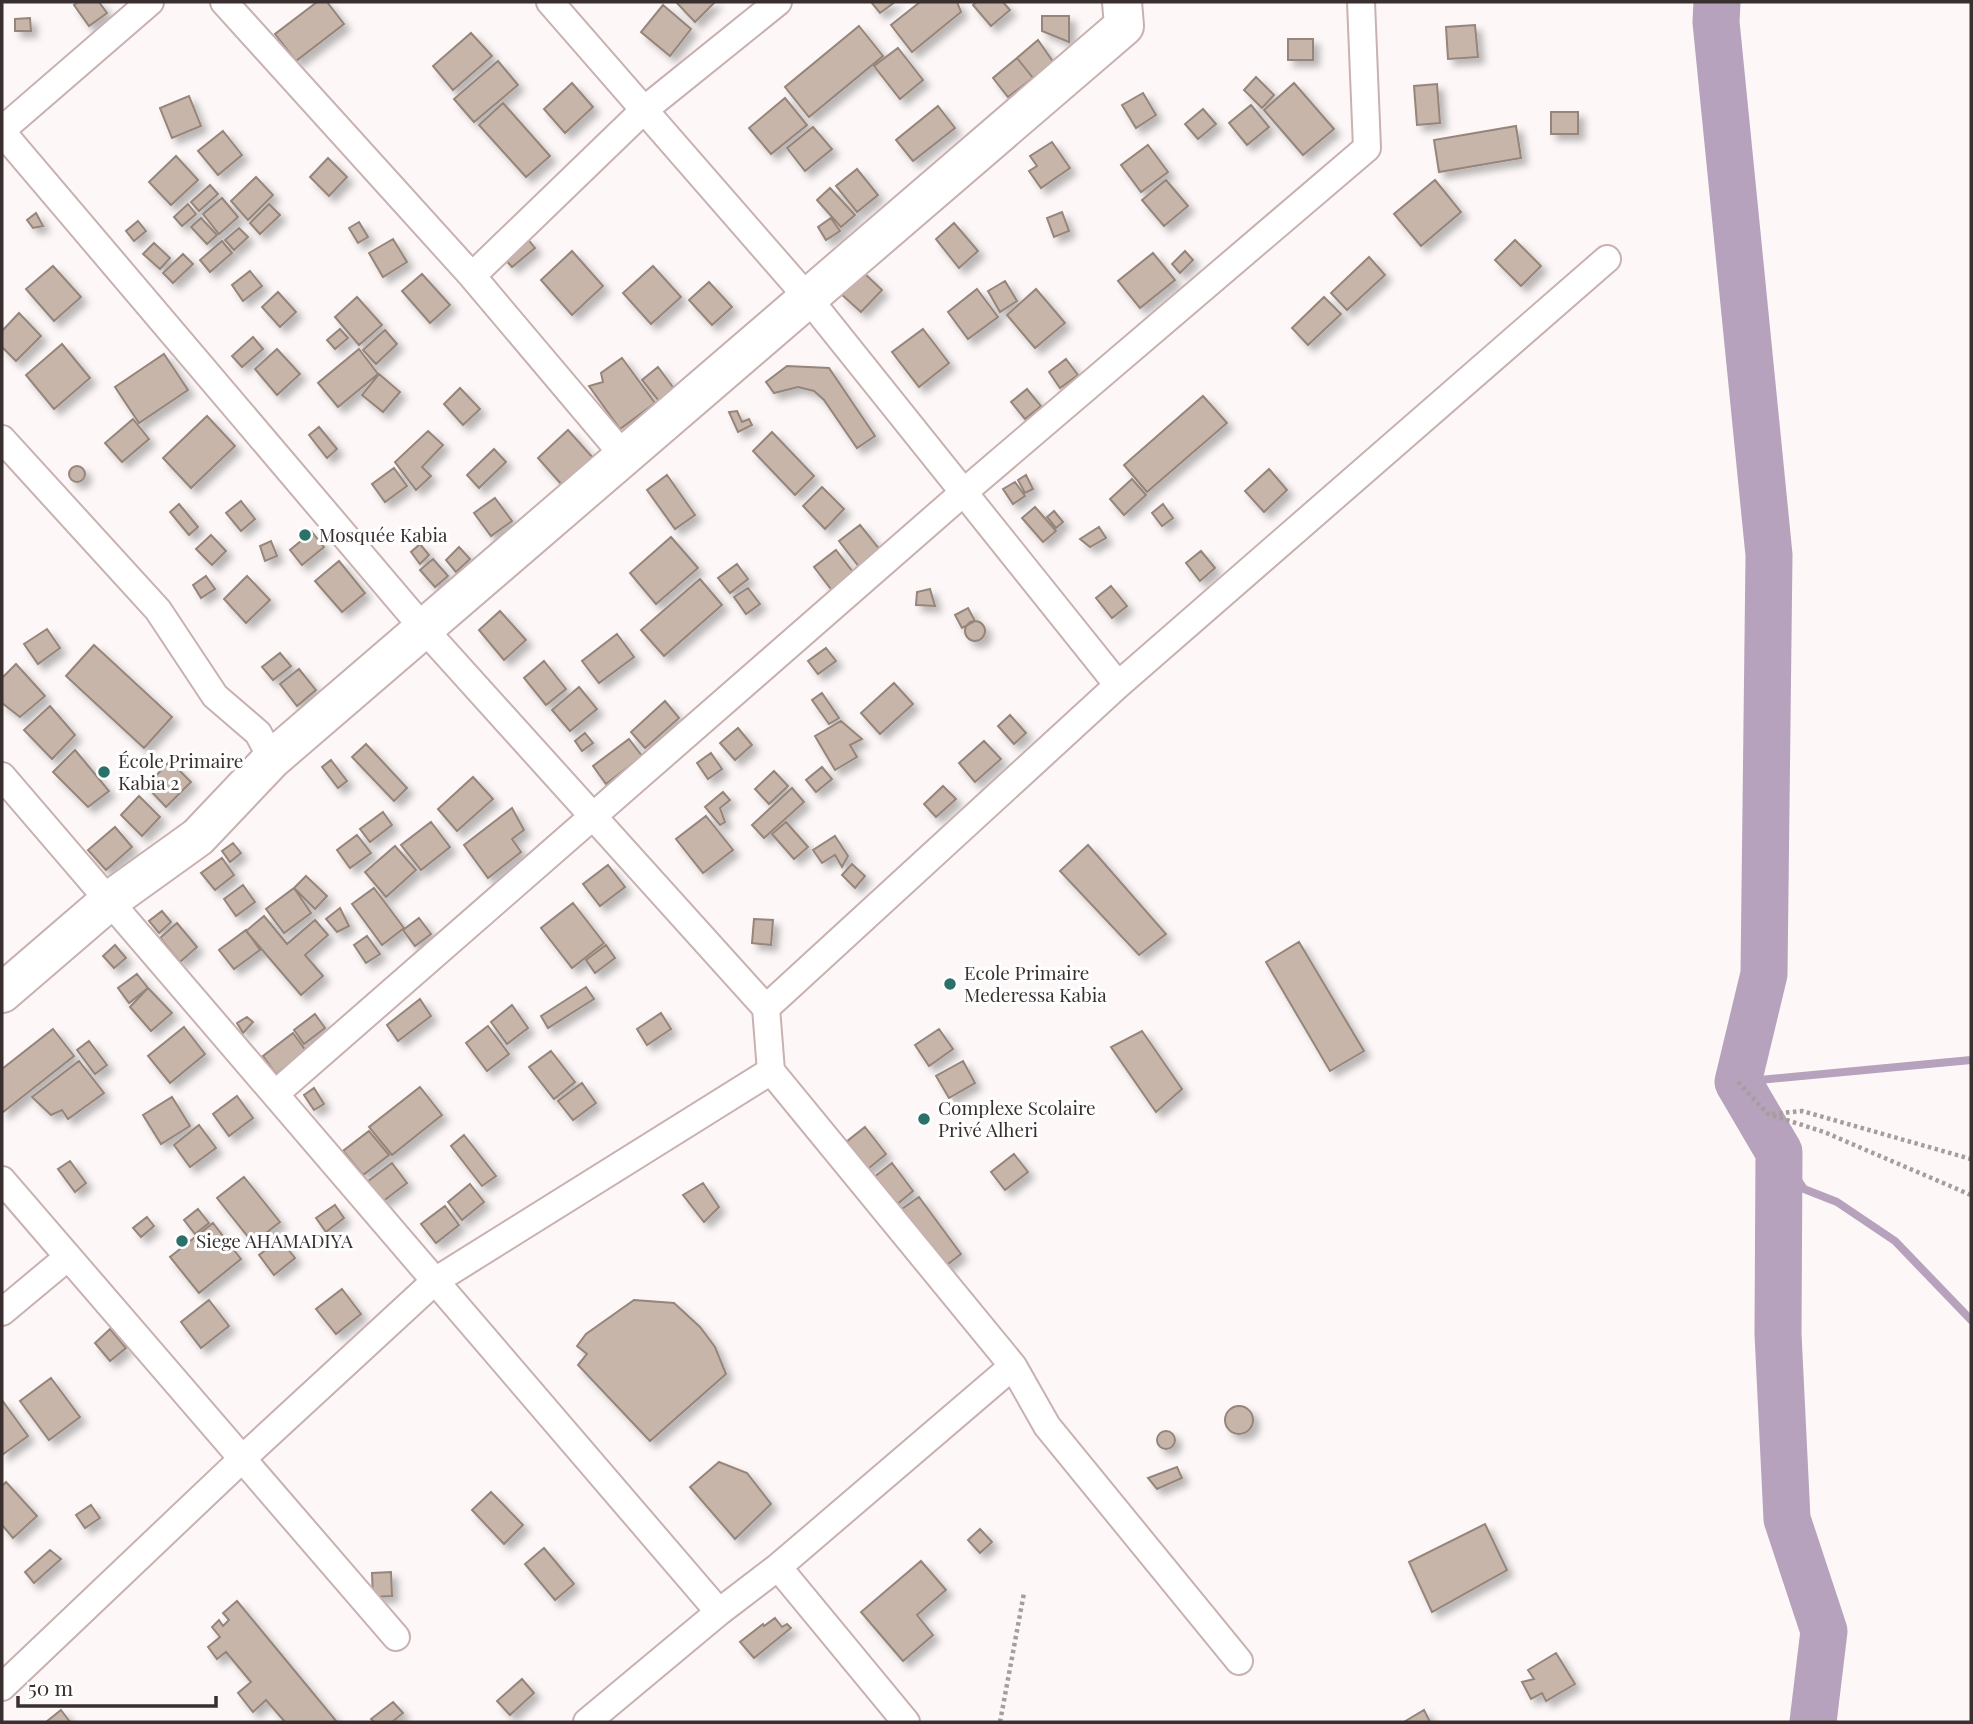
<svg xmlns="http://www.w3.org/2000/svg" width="1973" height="1724" font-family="'Playfair Display',serif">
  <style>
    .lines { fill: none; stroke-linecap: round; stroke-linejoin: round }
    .stream { stroke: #b6a2bd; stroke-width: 8 }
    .river { stroke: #b6a2bd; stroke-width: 47 }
    .building { fill: #c7b5aa; stroke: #96857a; stroke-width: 2; filter: url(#shadow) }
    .street-casing { stroke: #c8b1b0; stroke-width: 30 }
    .secondary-casing { stroke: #c8b1b0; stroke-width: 42 }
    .path { stroke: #a59e9d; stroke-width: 4.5; stroke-dasharray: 3.5 3.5; stroke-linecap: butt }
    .street { stroke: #fff; stroke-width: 26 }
    .secondary { stroke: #fff; stroke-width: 38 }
    .poi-dot { fill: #297169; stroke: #fff; stroke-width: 2.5 }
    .labels { text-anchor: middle; stroke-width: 6; stroke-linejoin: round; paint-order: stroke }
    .poi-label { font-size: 19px; fill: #382f2e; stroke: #fff; text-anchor: start }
  </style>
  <defs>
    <filter id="shadow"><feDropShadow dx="6" dy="6" stdDeviation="3.5" flood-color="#0004"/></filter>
  </defs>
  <rect width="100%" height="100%" fill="#fdf8f7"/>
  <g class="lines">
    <path class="stream" d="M1738 1082 1971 1060
      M1779 1152 1804 1189 1837 1202 1895 1241 1971 1320"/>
    <path class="river" d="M1717 2 1716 22 1769 555 1764 974 1738 1082 1779 1152 1778 1334 1787 1519 1824 1631 1813 1722"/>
  </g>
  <path class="building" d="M78 2H99L107 13 89 26 74 5Z
    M317 2H327L344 24 296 61 275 34Z
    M676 2H715L695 22Z
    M871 2H895L880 13Z
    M920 2H957L961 12 912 52 891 25Z
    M976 2H1003L1010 10 991 26 973 5Z
    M663 5 691 29 670 56 641 32Z
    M1042 16H1069V42L1042 31Z
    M30 18 31 31H15V19Z
    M1475 25 1478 57 1448 59 1446 27Z
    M859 26 883 56 809 117 785 87Z
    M471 33 492 56 453 90 433 66Z
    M1288 39H1313V60H1288Z
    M1038 40 1054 63 1033 78 1017 58Z
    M898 48 923 80 900 99 874 66Z
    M1017 58 1033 78 1008 97 993 78Z
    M498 61 518 85 474 122 454 99Z
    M1256 77 1274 95 1262 108 1244 90Z
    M572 83 593 107 565 133 544 109Z
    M1294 83 1334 129 1303 155 1264 110Z
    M1437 84 1440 123 1417 125 1414 86Z
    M1143 93 1156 115 1136 128 1122 105Z
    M189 96 201 126 172 138 160 108Z
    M785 98 807 125 771 154 749 128Z
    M503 103 550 156 526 177 479 125Z
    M1251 105 1269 127 1247 145 1229 123Z
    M938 106 955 128 913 161 896 140Z
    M1203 109 1216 124 1198 139 1185 124Z
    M1551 112H1578V134H1551Z
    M1516 126 1521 158 1439 172 1434 140Z
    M813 127 832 149 805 171 787 148Z
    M223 131 242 155 218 175 198 151Z
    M1052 142 1070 168 1041 188 1029 171 1037 166 1030 156Z
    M1148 145 1168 172 1141 192 1121 165Z
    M176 156 198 180 171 205 149 182Z
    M328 158 347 177 329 196 310 177Z
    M857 169 878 195 857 212 836 186Z
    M256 177 273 195 248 220 231 201Z
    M1166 180 1188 206 1164 226 1142 200Z
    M1435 180 1461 212 1421 246 1394 214Z
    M210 185 218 194 199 211 191 202Z
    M830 188 855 215 841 227 817 200Z
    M222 198 238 217 219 234 203 214Z
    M188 204 196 214 182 226 174 217Z
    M269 204 280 215 260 234 250 223Z
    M1062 212 1069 231 1054 237 1047 218Z
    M36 213 43 226 33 228 27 220Z
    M201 218 217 235 207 244 191 227Z
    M831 218 840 231 826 240 818 227Z
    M138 221 146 231 134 241 126 231Z
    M359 222 368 237 358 243 349 228Z
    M954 223 978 251 959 268 936 239Z
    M239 228 248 237 234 250 225 240Z
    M527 238 535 248 512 267 503 257Z
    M393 239 407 262 383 277 369 253Z
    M1515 240 1541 266 1521 286 1495 260Z
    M222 241 232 253 210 272 200 260Z
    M154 243 170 258 160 269 143 254Z
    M572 251 603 286 572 315 541 280Z
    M1185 251 1193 260 1180 273 1172 264Z
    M1153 253 1175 280 1140 308 1118 281Z
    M183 254 193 264 173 283 163 273Z
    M1369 257 1385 275 1347 310 1331 293Z
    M53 266 81 297 54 321 26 289Z
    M653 266 681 297 651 324 623 293Z
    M250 271 262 286 243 301 232 285Z
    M862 271 882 290 861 312 841 294Z
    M422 274 450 305 430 323 402 291Z
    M1005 281 1017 301 1000 312 988 291Z
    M709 282 732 307 712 325 689 300Z
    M977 289 998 317 968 339 948 312Z
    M1036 289 1065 323 1035 348 1007 315Z
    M278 292 296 312 280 327 262 307Z
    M357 297 382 325 359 345 335 317Z
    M1324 297 1341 314 1308 345 1292 328Z
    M19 313 41 336 16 361 2 347V331Z
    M340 329 348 338 335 349 327 340Z
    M923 329 949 363 919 387 892 352Z
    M385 330 397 344 376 364 363 350Z
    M253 337 263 349 242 367 232 356Z
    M62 344 90 378 54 409 26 375Z
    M277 349 300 374 277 395 255 369Z
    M359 349 378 374 338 407 318 383Z
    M164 354 188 390 139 423 115 387Z
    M622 358 655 403 620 429 589 386 603 382 601 373Z
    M1066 359 1078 375 1060 388 1049 372Z
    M787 366 829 368 875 436 857 448 824 400 814 391 798 387 774 393 766 382Z
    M658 367 678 394 663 406 642 380Z
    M379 374 400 392 383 412 362 395Z
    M460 388 480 409 463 425 444 404Z
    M1027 389 1041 406 1025 419 1011 402Z
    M1203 396 1227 423 1147 492 1124 465Z
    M737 411 742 422 749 419 752 425 738 432 729 412Z
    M207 416 235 446 191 488 163 458Z
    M133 419 149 439 122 462 105 443Z
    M319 427 337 449 327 458 309 435Z
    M568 430 593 458 562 485 538 458Z
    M428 431 443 445 422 467 431 476 416 490 395 462Z
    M772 432 814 476 795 495 753 451Z
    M494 449 506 462 479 488 467 475Z
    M69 474a8 8 0 1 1 16 0a8 8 0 1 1-16 0Z
    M394 468 407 486 385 502 372 484Z
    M1269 469 1287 490 1264 512 1245 491Z
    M667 475 695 515 675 529 647 490Z
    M1026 475 1033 489 1025 493 1018 480Z
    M1132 479 1146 495 1124 515 1110 499Z
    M1015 482 1025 496 1013 504 1003 489Z
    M822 487 844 509 825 529 803 506Z
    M495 498 512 521 491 536 474 513Z
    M241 501 255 519 241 531 226 513Z
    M179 504 198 527 189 535 170 512Z
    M1163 504 1173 518 1162 526 1152 513Z
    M1035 507 1056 531 1043 542 1022 518Z
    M1054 511 1063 522 1056 528 1047 517Z
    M860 525 881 551 860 568 839 541Z
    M1099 527 1106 538 1090 547 1080 539Z
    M312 532 324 547 302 565 290 550Z
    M211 535 226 551 212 565 196 549Z
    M671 537 698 568 656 604 630 573Z
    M271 541 277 556 265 561 260 546Z
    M420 544 429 555 420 564 411 552Z
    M459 547 470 559 456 572 446 560Z
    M836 550 856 576 834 593 814 567Z
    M1201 551 1215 568 1200 581 1186 563Z
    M433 559 448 576 435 587 420 570Z
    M339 561 365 593 342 612 315 581Z
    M737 564 748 579 730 593 718 578Z
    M206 576 215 589 201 598 193 585Z
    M247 576 270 600 246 623 224 599Z
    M700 579 722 605 664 656 641 630Z
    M1111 586 1127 606 1112 618 1096 598Z
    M748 588 760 604 746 614 734 597Z
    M930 589 935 606 916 605 917 592Z
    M968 608 975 621 962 628 955 615Z
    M500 611 526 640 504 660 479 630Z
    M965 631a10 10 0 1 1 20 0a10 10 0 1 1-20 0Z
    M47 629 60 648 38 664 24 644Z
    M617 634 634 657 599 683 582 661Z
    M94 645 172 717 144 748 66 676Z
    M826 648 836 661 818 674 808 661Z
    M280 653 291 666 273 680 262 667Z
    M544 661 566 689 546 705 524 678Z
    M16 664 45 696 20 717 2 703V678Z
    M299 669 316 690 297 706 280 684Z
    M894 683 913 704 880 734 861 713Z
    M579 687 597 709 570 731 552 710Z
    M822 693 839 718 829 724 812 700Z
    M665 701 679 718 645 748 631 732Z
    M50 706 75 735 52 759 24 730Z
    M1010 715 1026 733 1014 744 998 726Z
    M841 721 862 739 850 745 857 757 835 770 815 736Z
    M738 728 752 745 735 760 720 743Z
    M585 733 593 743 582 751 575 741Z
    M629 739 642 756 606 784 593 766Z
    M984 741 1001 759 975 782 959 763Z
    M366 744 407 788 394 801 352 757Z
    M75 750 109 791 88 807 53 772Z
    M711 753 722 769 708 779 697 763Z
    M331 760 347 781 338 788 322 767Z
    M170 761 191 782 166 807 146 786Z
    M822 767 832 779 816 792 806 780Z
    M774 771 788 786 769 804 755 789Z
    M473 777 493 799 457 831 438 809Z
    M943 786 956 799 936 817 924 804Z
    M792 788 804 802 764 838 752 825Z
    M723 792 730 800 720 808 725 822 720 825 705 807Z
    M139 796 160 817 142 836 121 815Z
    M512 808 524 830 512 839 521 852 488 878 464 845Z
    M383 812 392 825 370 842 360 829Z
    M706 816 733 850 703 873 676 839Z
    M431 822 450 847 421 870 401 845Z
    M786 822 808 847 794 859 772 834Z
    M115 827 132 847 106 870 88 850Z
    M357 835 371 853 350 868 337 850Z
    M835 836 848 856 842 867 835 855 822 863 813 850Z
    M233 843 241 853 230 862 222 851Z
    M1088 845 1166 934 1139 955 1060 871Z
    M395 846 416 870 386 897 365 872Z
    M222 858 234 875 215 890 201 873Z
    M852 864 865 876 855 888 842 875Z
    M608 865 625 887 600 906 583 884Z
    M306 876 327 896 315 909 294 888Z
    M243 885 255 902 236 916 224 899Z
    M294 888 311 913 284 933 266 909Z
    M374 888 404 928 382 945 352 904Z
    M573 903 604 943 572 968 541 928Z
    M340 908 349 926 337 932 326 919Z
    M162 911 171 922 159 933 149 921Z
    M264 916 287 944 315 920 328 935 305 955 323 976 301 995 246 931Z
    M419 918 431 934 415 946 403 930Z
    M754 919 773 920 771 945 752 943Z
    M177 923 197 947 180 962 160 938Z
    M246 930 260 950 234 969 219 950Z
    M367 936 380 954 366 963 354 945Z
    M1299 942 1364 1051 1330 1071 1266 962Z
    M115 945 126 958 114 968 103 956Z
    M606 945 615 958 595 973 586 960Z
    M137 974 148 988 129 1003 118 988Z
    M586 987 594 999 548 1028 541 1016Z
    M148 988 172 1013 151 1031 130 1007Z
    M420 999 431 1016 398 1041 387 1025Z
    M512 1005 528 1028 507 1044 491 1022Z
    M661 1013 671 1029 647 1045 637 1029Z
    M315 1014 325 1028 304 1044 294 1030Z
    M247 1017 253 1022 243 1033 237 1023Z
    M488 1026 509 1054 487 1071 466 1043Z
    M184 1027 205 1054 170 1083 148 1056Z
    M53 1029 74 1056 2 1113V1069Z
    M939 1029 953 1049 929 1066 915 1045Z
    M1142 1031 1182 1089 1156 1112 1111 1047Z
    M293 1033 306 1051 276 1074 263 1056Z
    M89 1041 107 1065 95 1074 77 1050Z
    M551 1051 575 1082 554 1099 529 1067Z
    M79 1061 104 1093 68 1119 62 1110 51 1115 32 1097Z
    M963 1061 975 1083 949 1098 936 1076Z
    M582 1083 596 1103 573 1120 558 1101Z
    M420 1087 442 1115 392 1155 369 1127Z
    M314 1088 324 1104 314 1110 304 1095Z
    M237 1096 253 1118 229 1136 213 1114Z
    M172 1097 190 1126 161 1144 143 1115Z
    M199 1125 216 1148 190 1167 174 1145Z
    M865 1127 886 1154 863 1173 841 1146Z
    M369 1131 389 1155 363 1175 343 1151Z
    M464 1135 496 1176 482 1186 451 1146Z
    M1014 1154 1028 1172 1005 1190 991 1172Z
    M70 1161 86 1183 75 1192 58 1169Z
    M392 1163 407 1183 382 1202 367 1182Z
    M892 1163 913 1191 890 1210 868 1182Z
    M244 1177 280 1222 253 1243 217 1198Z
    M703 1183 719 1207 704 1222 683 1195Z
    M470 1184 484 1202 462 1220 448 1202Z
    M919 1197 961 1254 935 1274 892 1216Z
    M335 1205 344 1218 326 1232 316 1218Z
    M445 1206 459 1225 436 1243 421 1224Z
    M198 1209 209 1223 195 1234 184 1220Z
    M147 1217 154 1226 141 1237 133 1228Z
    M213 1223 241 1259 199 1293 170 1257Z
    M280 1239 295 1258 274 1275 259 1255Z
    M342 1289 361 1314 336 1334 316 1309Z
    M209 1300 229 1326 201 1348 181 1322Z
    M634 1300 674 1303 700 1327 715 1347 726 1374 650 1441 578 1365 587 1354 577 1346 586 1334Z
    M110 1329 126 1348 110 1361 95 1343Z
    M51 1378 80 1417 49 1440 20 1401Z
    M2 1400 28 1436 2 1455Z
    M1225 1420a14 14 0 1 1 28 0a14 14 0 1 1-28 0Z
    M1157 1440a9 9 0 1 1 18 0a9 9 0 1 1-18 0Z
    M719 1462 747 1473 771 1504 735 1539 690 1487Z
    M1177 1467 1182 1478 1157 1489 1148 1478Z
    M6 1482 37 1516 13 1538 2 1525V1486Z
    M491 1492 523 1525 504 1544 472 1510Z
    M91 1505 100 1518 85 1528 76 1515Z
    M1485 1524 1507 1570 1432 1612 1409 1562Z
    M980 1529 992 1542 980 1553 968 1540Z
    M544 1548 574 1584 555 1600 525 1564Z
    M50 1550 61 1559 34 1583 25 1572Z
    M921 1561 946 1590 917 1615 933 1635 903 1661 861 1612Z
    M391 1572 392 1596 373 1597 372 1573Z
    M237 1601 337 1722H285L266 1700 253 1712 238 1693 251 1682 226 1652 217 1659 208 1647 220 1637 212 1627 219 1620 223 1626 229 1620 223 1613Z
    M775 1618 782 1627 787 1624 791 1628 754 1658 740 1642 763 1624 764 1626Z
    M1556 1653 1575 1684 1546 1701 1542 1693 1531 1699 1522 1682 1534 1679 1528 1670Z
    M522 1679 534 1693 510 1715 497 1701Z
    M393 1702 403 1713 392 1722H374L371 1719Z
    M61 1710 70 1722H46Z
    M1424 1710 1430 1722H1404Z"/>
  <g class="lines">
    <defs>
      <path id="street" d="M224 2 472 276 624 456
        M550 2 808 298 1118 685
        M2 130 150 2
        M2 132 424 629 766 1008 771 1071 1013 1366 1047 1426 1239 1661
        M472 276 644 110 778 2
        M2 439 158 610 215 696 258 733 272 759
        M2 776 719 1612
        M766 1008 1118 685 1607 259
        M275 1094 964 492 1367 148 1361 2
        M2 1180 396 1637
        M2 1312 68 1257
        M778 1567 906 1722
        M2 1687 242 1459 435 1281 771 1071
        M587 1722 719 1612 778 1567 1013 1366"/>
      <path id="secondary" d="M2 993 109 901 198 837 272 759 1124 26 1122 2"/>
    </defs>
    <use href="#street" class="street-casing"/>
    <use href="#secondary" class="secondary-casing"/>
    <path class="path" d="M1738 1082 1768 1114 1824 1132 1971 1195
      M1772 1114 1802 1111 1971 1159
      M1000 1722 1024 1593"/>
    <use href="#street" class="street"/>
    <use href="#secondary" class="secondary"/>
  </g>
  <g class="poi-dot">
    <circle cx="305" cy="535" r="7"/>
    <circle cx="104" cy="772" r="7"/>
    <circle cx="950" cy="984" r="7"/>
    <circle cx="924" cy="1119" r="7"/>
    <circle cx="182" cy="1241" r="7"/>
  </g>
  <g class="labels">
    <g class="poi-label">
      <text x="319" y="542">Mosquée Kabia</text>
      <text x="118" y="768">École Primaire<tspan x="118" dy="22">Kabia 2</tspan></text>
      <text x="964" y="980">Ecole Primaire<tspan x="964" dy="22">Mederessa Kabia</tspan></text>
      <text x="938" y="1115">Complexe Scolaire<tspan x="938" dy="22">Privé Alheri</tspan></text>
      <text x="196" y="1248">Siege AHAMADIYA</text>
    </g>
  </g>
  <rect width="1973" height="1724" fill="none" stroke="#382f2e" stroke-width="7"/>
  <path d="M18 1696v10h198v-10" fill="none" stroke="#382f2e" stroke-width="3.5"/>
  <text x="28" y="1696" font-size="21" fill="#382f2e" stroke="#ffffff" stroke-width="5" paint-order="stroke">50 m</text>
</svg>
